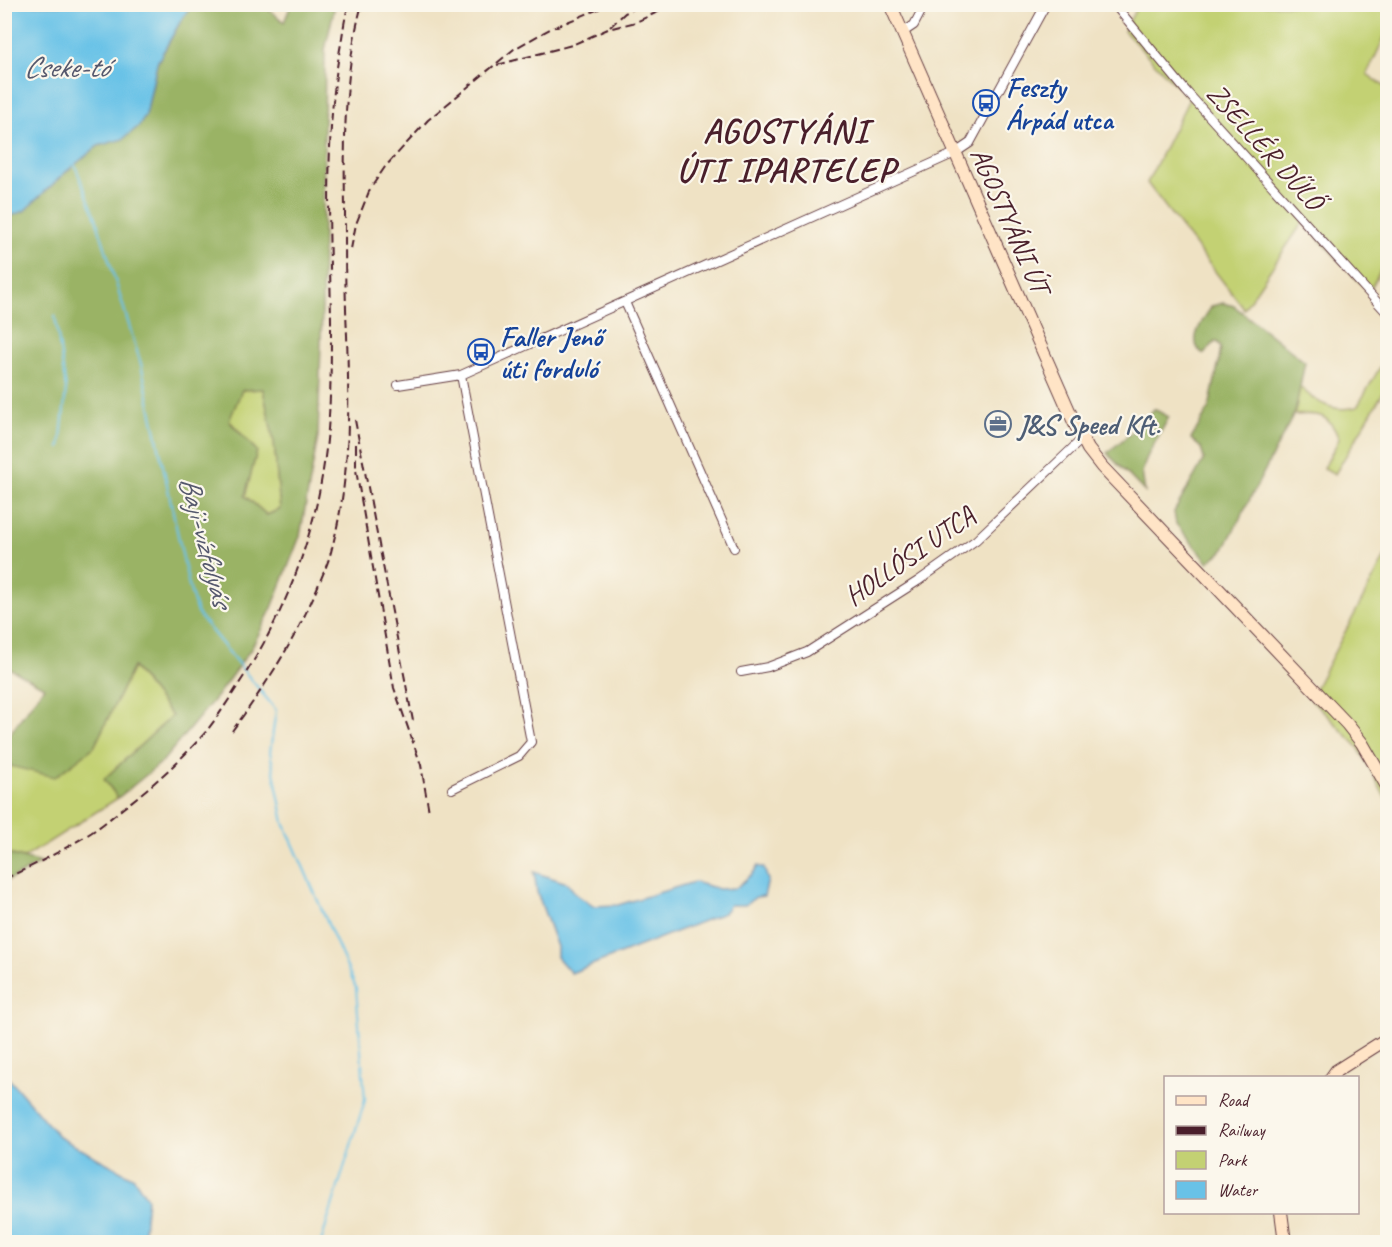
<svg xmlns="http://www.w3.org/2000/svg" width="1392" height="1247" font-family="Caveat,sans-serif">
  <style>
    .green { fill: #c3d173; stroke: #86784f; stroke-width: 1.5 }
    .forest { fill: #9ab365; stroke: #726948; stroke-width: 1.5; fill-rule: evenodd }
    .water { fill: #69c2e7; stroke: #5a7089; stroke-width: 1.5 }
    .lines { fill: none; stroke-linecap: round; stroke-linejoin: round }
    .stream { stroke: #69c2e7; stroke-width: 2 }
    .street-casing { stroke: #633c42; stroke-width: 10 }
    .secondary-casing { stroke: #633c42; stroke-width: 14 }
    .street { stroke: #fff; stroke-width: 8 }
    .secondary { stroke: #ffe4c6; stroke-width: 12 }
    .rail { stroke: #4a1f2b; stroke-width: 2; stroke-dasharray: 9 4.5; stroke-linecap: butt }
    .labels { text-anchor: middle; stroke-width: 4.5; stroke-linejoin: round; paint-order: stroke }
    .transit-label { font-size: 28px; font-weight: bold; fill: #164399; stroke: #fbf7ec; text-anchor: start }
    .street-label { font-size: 28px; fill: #4a1f2b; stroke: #fbf7ec }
    .service-label { font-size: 28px; font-weight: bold; fill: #4e5e75; stroke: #fbf7ec; text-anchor: start }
    .water-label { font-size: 30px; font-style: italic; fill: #55586d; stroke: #fbf7ec }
    .district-label { font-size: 34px; font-weight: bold; letter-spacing: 1.5px; fill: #4a1f2b; stroke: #fbf7ec }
  </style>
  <rect width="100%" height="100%" fill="#fbf7ec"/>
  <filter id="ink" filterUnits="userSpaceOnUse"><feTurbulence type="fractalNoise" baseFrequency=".0167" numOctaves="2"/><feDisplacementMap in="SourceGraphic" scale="12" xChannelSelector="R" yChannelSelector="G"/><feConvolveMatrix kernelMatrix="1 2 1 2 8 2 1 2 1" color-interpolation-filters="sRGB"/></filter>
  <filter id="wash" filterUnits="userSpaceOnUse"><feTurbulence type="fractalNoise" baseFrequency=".008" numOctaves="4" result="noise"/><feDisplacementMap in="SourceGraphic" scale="24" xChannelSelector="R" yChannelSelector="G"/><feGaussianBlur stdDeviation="1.35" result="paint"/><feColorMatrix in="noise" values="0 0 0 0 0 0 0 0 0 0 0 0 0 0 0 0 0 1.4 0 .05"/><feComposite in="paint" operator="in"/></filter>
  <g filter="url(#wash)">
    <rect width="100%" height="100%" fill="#efe2c4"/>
    <path class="green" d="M1138 5H1387V32L1367 74 1388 89 1387 258 1369 292 1303 222 1244 309 1147 183 1189 99 1124 31Z
      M1387 355V386L1335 474 1324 468 1339 439C1329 413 1319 413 1294 415L1300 387C1317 403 1333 413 1357 407Z
      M263 389 274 442 280 509 267 515 245 496 257 451 229 420 242 390Z
      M1387 553V801L1358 747 1310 698Z
      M133 667 172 716 104 779 118 798 24 858 5 853 4 740 10 766 94 747Z"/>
    <path class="forest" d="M193 5H263L284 22 291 5H335L325 50 322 311 318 437 300 536 272 608 251 649 216 697 162 762 118 798 104 779 172 716 133 667 94 747 55 777 10 766 5 740 44 687 5 666 4 218 24 211 67 171 98 146 123 138 139 126 146 115 157 64 183 17ZM263 389 274 442 280 509 267 515 245 496 257 451 229 421 242 390Z
      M1223 303 1234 306 1305 362 1295 412 1223 551 1208 562 1176 524 1174 512 1204 459 1201 448 1191 439 1209 408 1219 361 1221 346 1216 341 1204 354C1185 343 1203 320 1212 306Z
      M1154 409 1169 417 1147 457 1142 472 1145 492 1107 453 1138 427Z
      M4 853 41 863 5 882Z"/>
    <path class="water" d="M4 5H193L183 17 157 63 146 115 139 126 123 139 98 146 67 171 24 211 5 218Z
      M758 866 764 868 768 880 764 896 756 897 745 905H730L724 913 571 973 557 957V947L537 892 534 872 567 883 577 895 593 906 618 905 694 882 719 889 736 888 753 873Z
      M4 1073 59 1137 134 1178 147 1198 143 1242H5Z"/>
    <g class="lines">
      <path class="stream" d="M74 163 96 218 141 364 189 586 197 613 276 710 270 752 284 823 356 988 365 1100 321 1242
        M55 316 66 389 60 448"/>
    </g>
  </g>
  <g filter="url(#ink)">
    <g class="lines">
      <defs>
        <path id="street" d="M1114 4 1186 91 1388 314
          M902 33 914 25 925 4
          M625 302 734 548
          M398 385 461 375 955 153 970 143 1046 4
          M741 672 768 667 807 652 918 581 976 540 1082 439
          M452 789 519 756 531 742 461 375"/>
        <path id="secondary" d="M890 4 1074 422 1088 449 1102 467 1347 724 1362 743 1388 788
          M1331 1078 1336 1071 1388 1038
          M1281 1212 1285 1242"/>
      </defs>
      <use href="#street" class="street-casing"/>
      <use href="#secondary" class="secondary-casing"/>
      <use href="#street" class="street"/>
      <use href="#secondary" class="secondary"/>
      <path class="rail" d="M610 27 625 13 644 4
        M497 65 572 45 608 29 636 22 675 4
        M351 249 356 224 370 189 385 167 428 120 514 49 550 29 606 6
        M355 420 413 721
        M356 444V470L394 688 421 765 429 812
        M232 731C266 685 296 639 318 586 323 574 329 561 332 548 351 476 349 408 347 335 345 293 345 250 345 208 344 140 344 71 362 4
        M4 879C33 866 62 851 89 834 102 826 114 815 126 806 154 784 180 761 204 734 219 716 231 696 244 676 286 611 313 540 324 464 331 417 331 370 331 322 330 232 324 139 340 49 343 34 344 19 349 4"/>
    </g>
  </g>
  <defs>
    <symbol id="bus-ring" viewBox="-11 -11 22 22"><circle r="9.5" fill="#fbf7ec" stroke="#1a4fb4" stroke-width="1.5"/><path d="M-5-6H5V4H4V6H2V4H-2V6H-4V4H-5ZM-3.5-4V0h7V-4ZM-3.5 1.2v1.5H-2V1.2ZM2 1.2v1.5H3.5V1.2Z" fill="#1a4fb4"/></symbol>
    <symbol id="office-ring" viewBox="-11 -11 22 22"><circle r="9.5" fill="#fbf7ec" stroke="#5c6f8a" stroke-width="1.5"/><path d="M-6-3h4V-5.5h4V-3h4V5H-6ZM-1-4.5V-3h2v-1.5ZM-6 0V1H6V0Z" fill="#5c6f8a"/></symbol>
  </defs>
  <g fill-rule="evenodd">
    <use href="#bus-ring" x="971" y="88" width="30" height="30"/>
    <use href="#bus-ring" x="466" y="337" width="30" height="30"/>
    <use href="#office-ring" x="983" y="409" width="30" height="30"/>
  </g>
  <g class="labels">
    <g class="transit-label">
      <text x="1006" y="97">Feszty<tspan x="1006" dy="32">Árpád utca</tspan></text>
      <text x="500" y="346">Faller Jenő<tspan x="500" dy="32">úti forduló</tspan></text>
    </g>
    <g class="street-label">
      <text transform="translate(1266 146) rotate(48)" y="10">ZSELLÉR DŰLŐ</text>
      <text transform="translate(1011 220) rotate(66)" y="10">AGOSTYÁNI ÚT</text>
      <text transform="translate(909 555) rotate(-35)" y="10">HOLLÓSI UTCA</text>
    </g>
    <g class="service-label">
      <text x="1018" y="434">J&amp;S Speed Kft.</text>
    </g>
    <g class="water-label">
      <text x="66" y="77">Cseke-tó</text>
      <text transform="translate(206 541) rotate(75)" y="10">Baji-vízfolyás</text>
    </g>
    <g class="district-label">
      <text x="786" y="142">AGOSTYÁNI<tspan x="786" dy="39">ÚTI IPARTELEP</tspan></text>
    </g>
  </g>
  <rect width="1392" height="1247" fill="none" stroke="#fbf7ec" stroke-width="24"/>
  <rect x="1164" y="1076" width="195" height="138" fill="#fbf7ec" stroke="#b4a19f" stroke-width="1.5"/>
  <rect x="1176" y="1096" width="30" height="9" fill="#ffe4c6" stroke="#b4a19f" stroke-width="1.5"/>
  <text x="1218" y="1106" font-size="18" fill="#4a1f2b">Road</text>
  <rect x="1176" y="1126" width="30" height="9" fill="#4a1f2b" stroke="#b4a19f" stroke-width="1.5"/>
  <text x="1218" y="1136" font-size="18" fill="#4a1f2b">Railway</text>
  <rect x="1176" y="1151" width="30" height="18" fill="#c3d173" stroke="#b4a19f" stroke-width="1.5"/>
  <text x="1218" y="1166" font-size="18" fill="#4a1f2b">Park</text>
  <rect x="1176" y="1181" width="30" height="18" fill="#69c2e7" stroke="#b4a19f" stroke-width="1.5"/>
  <text x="1218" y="1196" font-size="18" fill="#4a1f2b">Water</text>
</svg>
